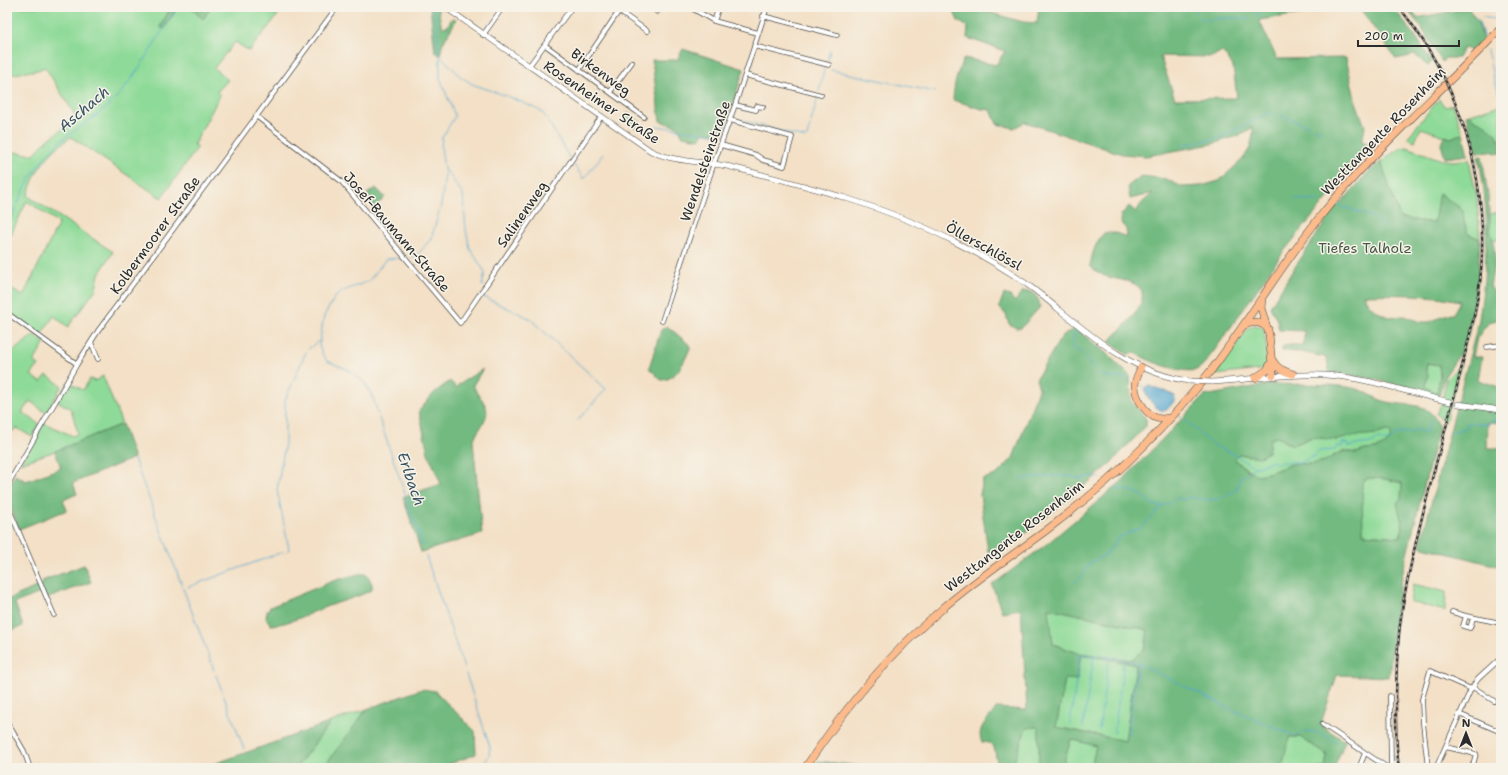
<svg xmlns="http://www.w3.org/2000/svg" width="1508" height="775" font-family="'Shantell Sans',sans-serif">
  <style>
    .green { fill: #8eda98; stroke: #5c8262 }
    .forest { fill: #72ba80; stroke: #4e7256; fill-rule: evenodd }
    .water { fill: #53a6cf; stroke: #3f687d }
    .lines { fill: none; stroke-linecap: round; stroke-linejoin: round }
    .stream { stroke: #53a6cf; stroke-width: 1 }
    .minor-casing { stroke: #494642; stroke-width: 5.5 }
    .tertiary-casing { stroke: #494642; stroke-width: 6 }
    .trunk-casing { stroke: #494642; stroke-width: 8 }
    .minor { stroke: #fff; stroke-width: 4 }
    .tertiary { stroke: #fff; stroke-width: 5 }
    .trunk { stroke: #fbbb8c; stroke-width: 7 }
    .rail-casing { stroke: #2b2b2b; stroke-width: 2.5 }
    .rail { stroke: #f7f3e8; stroke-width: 1; stroke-dasharray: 3; stroke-linecap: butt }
    .tertiary-bridge-casing { stroke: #494642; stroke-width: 6; stroke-linecap: butt }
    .tertiary-bridge { stroke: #fff; stroke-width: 5 }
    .labels { text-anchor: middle; stroke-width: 3; stroke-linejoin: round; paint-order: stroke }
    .street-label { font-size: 14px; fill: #2b2b2b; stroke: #f7f3e8 }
    .park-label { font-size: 14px; fill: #445746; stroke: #f7f3e8 }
    .water-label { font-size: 15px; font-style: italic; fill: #395664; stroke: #f7f3e8 }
  </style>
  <rect width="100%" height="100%" fill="#f7f3e8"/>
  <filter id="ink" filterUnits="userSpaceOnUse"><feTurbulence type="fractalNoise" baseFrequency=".025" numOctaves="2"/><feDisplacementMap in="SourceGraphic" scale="8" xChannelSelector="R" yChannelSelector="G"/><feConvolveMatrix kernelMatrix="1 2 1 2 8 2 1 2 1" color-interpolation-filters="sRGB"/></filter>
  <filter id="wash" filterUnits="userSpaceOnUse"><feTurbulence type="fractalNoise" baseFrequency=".012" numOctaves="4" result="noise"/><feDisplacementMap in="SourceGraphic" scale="16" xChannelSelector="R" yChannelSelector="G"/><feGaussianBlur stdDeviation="0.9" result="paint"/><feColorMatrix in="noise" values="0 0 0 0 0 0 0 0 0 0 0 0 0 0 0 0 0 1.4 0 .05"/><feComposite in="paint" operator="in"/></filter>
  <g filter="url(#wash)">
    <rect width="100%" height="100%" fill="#f3e0c6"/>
    <path class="green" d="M7 7H171L161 27 164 29 178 7H190L203 19 211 7H266L278 15 249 51 235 42 214 68 228 80 217 92 220 95 194 145 198 147 161 198 71 137C49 152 34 170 28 196L113 252 99 274 96 289 68 327 54 316 40 336 7 312V287L23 296 59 223 27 201 7 243V151L34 155C44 140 60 131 75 121V115L45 67 38 70 7 75Z
      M1439 99 1445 107 1453 105 1463 133 1451 138 1421 128 1415 141 1407 138Z
      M1501 105V142C1499 139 1498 136 1495 133 1488 126 1474 123 1470 114Z
      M628 113 640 122 636 128 624 120Z
      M1406 147 1442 160 1454 161 1469 159 1477 198 1480 239 1468 234 1464 222 1463 210 1439 193 1434 223 1400 218 1381 162C1389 157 1396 148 1406 147Z
      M1501 212V240H1493L1490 231V214Z
      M1254 325 1259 326 1264 329 1268 362 1264 369 1259 370 1215 375 1248 328Z
      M34 335 45 342 34 362 39 365 31 375 41 382 47 375 62 386 46 413 30 401 22 412 39 424 32 437 17 428 7 435V348L12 352Z
      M1427 363 1439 365 1440 376 1437 393 1424 387 1428 375 1426 371Z
      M1461 364 1445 423 1436 414 1442 403 1446 379Z
      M103 376 122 424 55 451 21 463 44 423 73 436 78 433 71 409 57 401 68 382 83 390 90 379 95 381Z
      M1386 431 1391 432 1390 440 1385 445 1376 449 1365 450 1356 453 1345 451 1335 455 1325 461 1312 464H1292L1269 473 1257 475 1235 461 1234 457 1239 454 1248 456 1268 452 1270 439 1277 437 1287 443H1299L1312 437 1337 440 1354 435 1378 434Z
      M1369 478 1385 479 1402 483 1401 498 1398 503 1403 527 1400 537 1363 534 1361 482Z
      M1413 584 1446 592 1445 611 1410 602Z
      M1048 608 1148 630 1145 649 1131 660 1078 653 1053 644Z
      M1081 655 1109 659 1136 665 1125 741 1056 727 1065 679Z
      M367 709 323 768H296L331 722Z
      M1037 727 1039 729V768H997L998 763 1013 765 1026 728Z
      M1289 737H1300L1327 755 1325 768H1282Z
      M1071 739 1096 746 1091 768H1062Z"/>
    <path class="forest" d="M171 7H178L164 29 160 27Z
      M190 7H211L203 19Z
      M430 7H438L441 24 443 27H447L452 18 456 20 442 45 440 56 435 51Z
      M952 7H971L1023 22 1037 23 1039 7H1349L1259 20 1277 59 1346 58 1355 99 1365 127 1362 142 1369 143 1365 153 1284 251 1214 351C1209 357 1203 367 1196 370 1183 374 1146 361 1136 353L1127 354 1109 342C1122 327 1166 291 1126 281 1111 277 1102 278 1090 266 1092 254 1096 241 1104 233H1115L1127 237 1126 229 1121 223V215L1129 206 1136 212 1141 204 1153 193 1130 199 1128 186 1141 176 1166 179 1182 187 1201 186 1219 181 1243 159 1250 148 1253 135V127L1241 135 1212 144 1146 156 1122 154 1025 122 1014 128 997 124 991 110 982 109 953 100C954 85 957 72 964 58L996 65 1005 51 967 38 968 27 958 21ZM1222 51 1233 66 1237 98 1175 99 1160 56 1212 57Z
      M1359 7H1393L1414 34 1432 62 1428 66 1415 55 1396 59Z
      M1405 7H1408L1417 18 1468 8 1478 22 1483 40 1471 51 1468 48 1464 47 1458 58H1445L1442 62 1421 27Z
      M683 49 744 69 723 135 703 132 700 139 683 136 678 127 660 121 652 60H677Z
      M1470 114C1472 120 1476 120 1482 123 1496 132 1501 137 1501 154L1489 151 1477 153 1466 115Z
      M1463 133 1468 155 1445 158 1441 144 1444 136 1451 138Z
      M1482 156 1488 195 1490 231 1493 240 1495 259 1490 286 1501 303V319L1489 322 1477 338 1473 357H1482L1478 380 1499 387 1501 390V423L1488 422 1487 448H1501V567L1420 546 1479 320C1487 266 1491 211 1478 157Z
      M1381 162 1400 218 1434 223 1439 193 1463 210 1464 222 1468 234 1480 239 1478 280 1468 337 1461 352 1445 376 1439 396 1374 379 1329 372 1327 359 1324 357 1301 352 1282 351V347L1289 345H1304V331L1279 330 1277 320 1270 307 1293 270 1335 208C1352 194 1363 174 1381 162ZM1364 295C1396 294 1429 294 1460 301L1453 314 1445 315 1430 322H1421L1405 316 1388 317 1380 313 1368 304ZM1427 363 1439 365 1440 376 1437 393 1425 387 1428 375 1426 371Z
      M376 188 385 197 375 207 372 205V200L367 194Z
      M1029 291C1037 296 1039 298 1040 307L1021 328H1016L1009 324 1006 315 999 307 1004 294 1010 296 1015 302 1022 292Z
      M667 326 691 346C685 359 678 380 661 380L649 368 661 330Z
      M1075 328 1106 353 1130 376 1131 401 1146 419V426L1105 469 1017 540 989 558 980 495 983 479 996 475 1013 458 1039 388 1036 379 1062 336Z
      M483 369 473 385C476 393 483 399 486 407 490 418 477 431 473 441L482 534 421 552 403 497 441 484 428 453 419 411 434 393 450 381 457 388 459 384Z
      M1271 384C1298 385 1336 382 1360 390 1368 393 1375 398 1383 401 1407 408 1429 398 1439 427L1404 566 1397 604 1389 677 1337 675 1322 720 1323 727 1345 741 1334 768H1325L1327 755 1300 737H1289L1282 768H1091L1096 746 1071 739 1062 768H1039V729L1037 727 1026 728 1013 765 999 763 997 768H996L997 762 994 747 990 743 982 742C975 728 990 719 996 708L1027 710 1021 609 1002 612 992 585 1048 543 1121 482 1204 396ZM1386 431 1391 432 1390 440 1385 445 1376 449 1365 450 1356 453 1345 451 1335 455 1325 461 1312 464H1292L1269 473 1257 475 1250 472 1236 461 1235 457 1239 454 1260 457 1268 452 1270 439 1277 437 1293 445 1312 437 1337 440 1354 436 1378 434ZM1369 478 1385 479 1402 483 1401 498 1397 503 1403 527 1400 537 1363 534 1362 482ZM1049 608 1148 630 1145 649 1131 660 1078 653 1053 644ZM1081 655 1125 662 1136 665 1125 741 1056 727 1065 679 1077 680Z
      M122 424 134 458 73 483 77 494 63 500 67 510 19 529 7 497V491L15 475 26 481 61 468 55 451Z
      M84 565 91 582 46 599 43 592 15 603 23 626 7 632V600L43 584 42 581Z
      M358 574H367L372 584V590C358 597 343 601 328 606 309 613 291 624 271 625L266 618 267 611 270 607 333 581Z
      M422 689 435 691 475 731 476 754 439 768H323L367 709Z
      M331 722 296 768H203Z
      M818 761 877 768H815Z"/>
    <path class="water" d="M1150 386 1165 391 1175 396 1174 402 1164 411C1155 410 1148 398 1144 390L1147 387Z"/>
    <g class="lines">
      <path class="stream" d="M434 7 439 54 460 76 472 84 507 96 535 108 542 112 547 119 570 159
        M1194 7 1197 14 1203 20
        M1256 16 1268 7
        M1483 17 1499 20
        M1478 19 1484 38
        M1207 20 1222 18H1249
        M1487 50 1494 79 1501 97
        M827 62 830 51
        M831 70 935 92
        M819 91 825 67
        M1280 115 1309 126
        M733 118 805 138 807 137 810 126
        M811 122 818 97
        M657 126 719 135
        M1314 128 1321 131
        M722 134 728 117
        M1181 145 1219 138 1269 113H1275
        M574 165 584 179 603 154
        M446 170 463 195 466 230 470 249 485 272 482 286
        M1296 199 1321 201
        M1336 205H1338
        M1341 206 1372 217 1385 227
        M7 227C19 200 31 171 52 149 70 131 94 120 112 102 137 77 157 38 177 7
        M411 257 416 256 431 239 432 236 441 205 445 175 441 147 442 138 455 116 440 78V58
        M482 294V296L529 318 606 389 578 420
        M1075 331 1074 338 1071 341 1073 348 1078 350 1096 371
        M308 349 319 341
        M1100 374 1111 378 1123 377 1128 380
        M1141 385 1145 389
        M1169 405 1171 407
        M378 414 373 398 365 383 349 370 327 361 323 355 319 346 324 316 335 297 343 291 369 281 386 259 403 258
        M1179 415C1189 422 1197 432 1207 440 1217 448 1222 449 1234 454 1241 458 1247 464 1255 466
        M379 418 423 546
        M1451 432 1466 428 1468 423 1489 424 1493 420 1501 421
        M134 459 214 670
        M1020 479 1049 476H1068L1082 479 1091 476 1100 478
        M1116 489 1133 491 1141 495 1152 504 1161 506
        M287 551 289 549 277 490 285 444V400L306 352
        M426 556 464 668
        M1075 582 1083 576 1090 563 1107 554 1119 537 1141 528 1161 507 1179 498 1184 500 1188 497 1196 499 1199 498 1207 500 1220 499 1222 496 1225 497 1236 490 1237 486 1239 485V478C1247 475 1249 467 1261 466L1263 464 1274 461 1277 464 1280 462 1289 463 1292 461 1298 464 1314 456 1319 451 1335 450 1337 446 1342 447 1343 442 1348 444V447L1362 444 1373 443 1378 439 1386 442 1394 438 1396 434H1399L1400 432 1413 433 1415 429 1424 432H1427L1428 426 1433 420
        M188 587 283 552
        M466 674 490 747 489 755 482 768
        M216 675 244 749
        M1070 724 1080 654 1115 658 1138 663 1230 709 1293 735
        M1083 727 1094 656
        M1099 730 1109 657
        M1114 733 1124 661
        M1128 736 1138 663
        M1295 736C1309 726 1323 734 1337 742
        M1395 754 1396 768
        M824 763 861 768"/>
    </g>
  </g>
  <g filter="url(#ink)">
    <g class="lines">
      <defs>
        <path id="minor" d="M613 7 647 31
          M690 7 714 21 758 33
          M841 7 844 8
          M657 12 659 7
          M763 16 837 35
          M714 21 719 7
          M483 35 503 7
          M545 45 644 117
          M754 46 829 65
          M529 66 572 7
          M579 70 619 11
          M745 75 821 95
          M610 92 632 62
          M735 105 756 110 757 106 763 107
          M256 116 341 181 460 323 601 117
          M721 145 756 155 763 160 784 166 792 137 730 120
          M7 313 77 364
          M662 321 714 163 735 105 767 7
          M91 342 98 359
          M1487 347 1501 345
          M7 486 77 364 98 331 337 7
          M7 504 54 615
          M1452 612 1466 616 1501 623
          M1466 616 1463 626 1470 628 1473 618
          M1473 687 1494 701
          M1390 696 1391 768
          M1459 714 1501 732
          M7 722 24 751 30 768
          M1322 724 1388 768
          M1446 747 1476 754 1472 768
          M1359 768 1365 753
          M1428 768 1423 723 1422 699 1430 671 1471 689
          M1436 768 1471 689 1478 679 1501 658"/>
        <path id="tertiary" d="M445 7 651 151C676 163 705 161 731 167 808 186 886 206 957 243 983 256 1009 271 1032 288 1082 326 1124 372 1189 381
          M1212 382C1250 380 1286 373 1325 375 1365 377 1410 393 1450 402
          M1458 404 1501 410"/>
        <path id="trunk" d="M1262 299 1261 308 1269 334 1273 375
          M1243 326C1252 321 1261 321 1268 329
          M1273 361C1277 369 1284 371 1293 374
          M1141 367C1139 373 1135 379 1135 385 1135 397 1144 411 1154 417 1159 420 1165 419 1170 418
          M1255 378 1267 370 1272 361
          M805 768C844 709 888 655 942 609 975 580 1013 555 1048 529 1081 504 1113 477 1142 448 1167 423 1191 396 1213 368 1251 317 1283 262 1323 213 1377 146 1443 91 1501 28"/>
      </defs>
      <use href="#minor" class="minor-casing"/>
      <use href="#tertiary" class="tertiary-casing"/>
      <use href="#trunk" class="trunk-casing"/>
      <use href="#minor" class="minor"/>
      <use href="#tertiary" class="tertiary"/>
      <use href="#trunk" class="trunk"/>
      <defs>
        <path id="rail" d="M1399 7C1455 77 1485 164 1482 254 1481 301 1466 348 1455 394 1437 461 1417 529 1404 598 1397 634 1396 672 1396 709 1396 728 1396 748 1399 768"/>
      </defs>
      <use href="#rail" class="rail-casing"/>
      <use href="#rail" class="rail"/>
      <defs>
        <path id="tertiary-bridge" d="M1189 381 1212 382"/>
      </defs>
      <use href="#tertiary-bridge" class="tertiary-bridge-casing"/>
      <use href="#tertiary-bridge" class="tertiary-bridge"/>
    </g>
  </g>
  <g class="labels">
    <g class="street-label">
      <text transform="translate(601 72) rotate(36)" y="5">Birkenweg</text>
      <text transform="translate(602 102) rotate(34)" y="5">Rosenheimer Straße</text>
      <text transform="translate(1383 131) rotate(-46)" y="5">Westtangente Rosenheim</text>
      <text transform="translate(705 161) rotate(-71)" y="5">Wendelsteinstraße</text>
      <text transform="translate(522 214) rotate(-55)" y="5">Salinenweg</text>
      <text transform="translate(397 232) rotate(49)" y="5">Josef-Baumann-Straße</text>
      <text transform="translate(155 235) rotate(-54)" y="5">Kolbermoorer Straße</text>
      <text transform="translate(984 246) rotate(29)" y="5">Öllerschlössl</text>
      <text transform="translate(1014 536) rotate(-38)" y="5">Westtangente Rosenheim</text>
    </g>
    <g class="park-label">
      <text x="1365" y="253">Tiefes Talholz</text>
    </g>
    <g class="water-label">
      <text transform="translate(84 109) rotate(-40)" y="5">Aschach</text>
      <text transform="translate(411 479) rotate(71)" y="5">Erlbach</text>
    </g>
  </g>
  <rect width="1508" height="775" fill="none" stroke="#f7f3e8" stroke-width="24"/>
  <g transform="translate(1466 733)" stroke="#f7f3e8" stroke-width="3" paint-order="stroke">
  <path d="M0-3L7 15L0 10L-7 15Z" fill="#2b2b2b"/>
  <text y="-6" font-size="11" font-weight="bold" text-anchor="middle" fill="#2b2b2b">N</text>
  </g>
  <path d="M1358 40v6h101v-6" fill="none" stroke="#2b2b2b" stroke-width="2"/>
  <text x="1364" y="40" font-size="12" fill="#2b2b2b" stroke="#f7f3e8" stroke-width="3" paint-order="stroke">200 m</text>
</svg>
